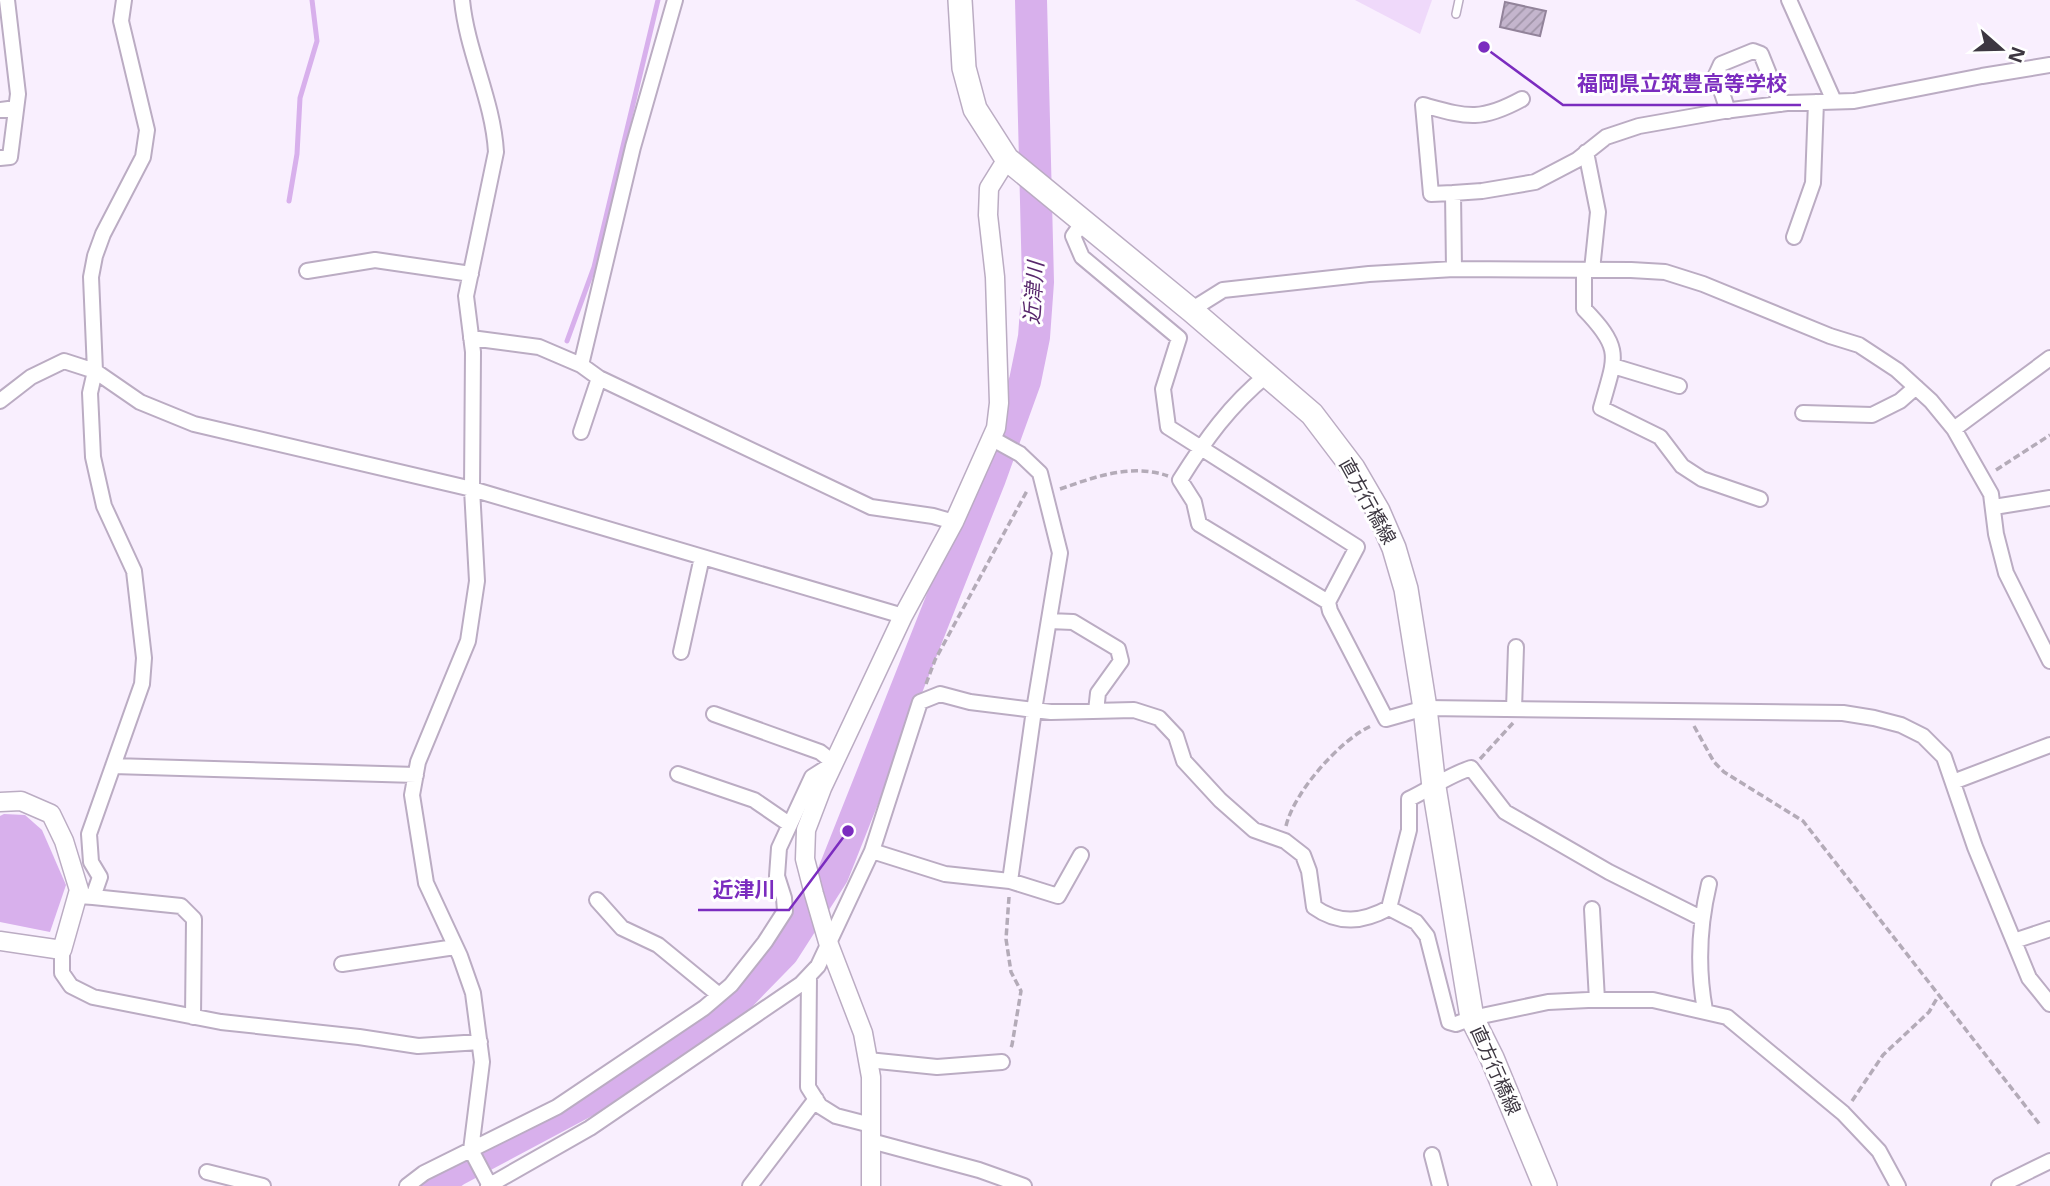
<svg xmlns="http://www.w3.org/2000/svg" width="2050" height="1186" font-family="'Noto Sans','Noto Sans JP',sans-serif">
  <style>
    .grass { fill: #efd9fa }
    .water { fill: #d8b0ec }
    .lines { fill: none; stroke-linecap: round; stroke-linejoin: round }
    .stream { stroke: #d8b0ec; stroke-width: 5 }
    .river { stroke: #d8b0ec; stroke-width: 32 }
    .building { fill: url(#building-hatch); stroke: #92839a; stroke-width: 2 }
    .service-casing { stroke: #bbacc3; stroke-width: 10 }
    .minor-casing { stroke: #bbacc3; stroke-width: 18 }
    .tertiary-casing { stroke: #bbacc3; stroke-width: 21 }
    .primary-casing { stroke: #bbacc3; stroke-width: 26 }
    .path { stroke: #b4abb8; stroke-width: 3.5; stroke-dasharray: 7 3.5; stroke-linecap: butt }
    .service { stroke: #fff; stroke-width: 7 }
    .minor { stroke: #fff; stroke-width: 14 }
    .tertiary { stroke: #fff; stroke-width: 18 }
    .primary { stroke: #fff; stroke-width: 23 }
    .labels { text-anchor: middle; stroke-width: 6; stroke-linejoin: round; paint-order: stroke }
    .street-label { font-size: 19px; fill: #3d3741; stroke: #fff }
    .water-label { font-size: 21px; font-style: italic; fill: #58276c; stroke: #fff }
    .leader { fill: none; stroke: #7b2cbf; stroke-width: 2.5 }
    .callout-dot { fill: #7b2cbf; stroke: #fff; stroke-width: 2.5 }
    .callout-label { font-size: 21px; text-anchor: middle; font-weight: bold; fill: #7b2cbf; stroke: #fff; stroke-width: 6; stroke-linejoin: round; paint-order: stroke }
  </style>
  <defs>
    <pattern id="building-hatch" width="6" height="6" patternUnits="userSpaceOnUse" patternTransform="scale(1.75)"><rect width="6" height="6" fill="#c4b5cd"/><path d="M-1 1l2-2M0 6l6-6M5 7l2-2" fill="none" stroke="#a094a8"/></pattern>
  </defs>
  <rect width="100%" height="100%" fill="#f9effe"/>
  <path class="grass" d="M1355 0H1432L1420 34Z"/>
  <path class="water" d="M4 814 25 815 42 830 66 885 50 932 0 922V816Z"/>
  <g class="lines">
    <path class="stream" d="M289 201 297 154 300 98 317 41 312 0
      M567 341 594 267 658 0"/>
    <path class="river" d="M434 1186 455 1171 605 1091 718 1019 783 952 833 874 990 478 1025 381 1034 337 1038 282 1031 0"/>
  </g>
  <path class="building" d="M1505 2 1546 11 1540 36 1500 27Z"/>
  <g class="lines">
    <defs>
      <path id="service" d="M1456 14 1459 0"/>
      <path id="minor" d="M462 0C467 52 493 100 496 152L466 296 473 352 472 489 477 581 468 641 418 762 412 795 426 883 460 956 473 993 482 1062 471 1150 490 1186
        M675 0 633 147 581 365 599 378 871 507 933 516 954 522
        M1789 0 1834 101
        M0 110 16 108
        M1728 111 1716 75 1721 64 1753 51 1761 54 1781 104
        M1586 152 1598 212 1592 270
        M0 158 10 157 18 94 7 0
        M1453 193 1431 194 1423 105C1467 117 1480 122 1522 99
        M1083 222 1073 236 1082 257 1179 338 1163 389 1168 427 1357 547 1328 602 1330 611 1386 719 1425 708 1843 713 1874 718 1901 725 1923 736 1944 757 1975 847 2029 978 2050 1004
        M1794 237 1813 183 1816 102
        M1454 269 1453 193 1482 191 1535 182 1577 160 1606 137 1639 126 1724 111 1787 103 1854 101 1982 76 2050 65
        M1584 270V309C1624 350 1615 357 1601 408L1660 437 1682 466 1702 479 1760 499
        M307 271 375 260 471 274
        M1191 310 1223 290 1369 274 1454 269 1631 270 1665 272 1703 284 1830 336 1859 345 1897 370 1931 401 1954 429 1991 494 1996 534 2006 573 2050 661
        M471 338 539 347 581 365
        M1613 366 1679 386
        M1267 375C1230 405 1205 440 1180 480L1194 502 1199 524 1328 602
        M0 401 31 377 64 361 95 371 140 402 194 424 472 489 903 616
        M1803 413 1872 415 1900 401 1916 387
        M1954 429 2050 358
        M581 432 599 378
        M1994 507 2050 498
        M1049 621 1073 622 1118 649 1121 661 1098 693 1096 711
        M681 652 702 557
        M1514 709 1516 647
        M113 766 416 775
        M678 774 754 800 789 824
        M1953 782 2050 745
        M872 851 945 874 1010 881 1034 710 1060 553 1040 473 1020 454 991 438
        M1010 881 1058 896 1081 855
        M78 896 93 897 100 877 91 862 89 834 142 684 144 658 134 571 104 506 93 457 90 393 95 371 91 277 95 256 103 234 143 157 147 130 121 21 124 0
        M93 897 181 906 194 919 193 1017
        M597 900 622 928 658 945 719 995
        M1389 908 1416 922 1427 936 1449 1022 1456 1024 1472 1018 1548 1002 1588 1000H1653L1727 1017 1843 1113 1879 1151 1898 1186
        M1592 909 1597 1000
        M2014 941 2050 929
        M62 950V973L71 986 93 997 221 1022 359 1037 418 1046 480 1042
        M342 964 455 947
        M809 976 808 1087 820 1106 836 1116 871 1125
        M1705 1010C1697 967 1699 926 1709 884
        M868 1060 937 1067 1002 1062
        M871 1141 979 1170 1024 1186
        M1432 1155 1440 1186
        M207 1172 263 1186
        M407 1186 424 1173 557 1107 704 1008 731 985 765 942 785 911 784 898 777 876 779 848 812 777 834 763 820 752 714 714
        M488 1186 590 1128 801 984 818 966 872 851 920 702 940 694 970 702 1034 710 1051 712 1134 710 1159 718 1176 736 1184 761 1220 800 1254 830 1285 841 1303 855 1309 871 1314 907C1339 925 1363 922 1389 908L1409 830V799C1430 789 1449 775 1471 768L1505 812 1609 872 1701 918
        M750 1186 816 1099
        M1999 1186 2050 1161"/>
      <path id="tertiary" d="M0 802 21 801 51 814 64 841 79 890 62 950 0 941
        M871 1186V1077L863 1033 828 942 814 894 805 859 806 830 822 788 903 616 954 522 996 428 999 403 995 277 988 215 989 188 1007 159"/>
      <path id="primary" d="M960 0 964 68 975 109 1007 159 1191 310 1312 414 1353 468 1378 511 1394 548 1406 589 1425 708 1434 787 1472 1018 1492 1058 1545 1186"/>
    </defs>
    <use href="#service" class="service-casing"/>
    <use href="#minor" class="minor-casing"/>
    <use href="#tertiary" class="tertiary-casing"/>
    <use href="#primary" class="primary-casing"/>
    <path class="path" d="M1996 470 2050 435
      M1060 489C1095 477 1131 463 1168 476
      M926 684 935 660 1028 489
      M1694 726 1714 762 1724 772 1803 821 2041 1126
      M1480 759 1513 723
      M1286 826C1294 792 1340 740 1371 726
      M1009 897 1006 939 1011 972 1021 991 1012 1045 1010 1050
      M1852 1101 1883 1055 1929 1012 1939 995"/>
    <use href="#service" class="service"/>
    <use href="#minor" class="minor"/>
    <use href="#tertiary" class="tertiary"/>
    <use href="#primary" class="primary"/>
  </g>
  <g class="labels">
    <g class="street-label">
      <text transform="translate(1368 501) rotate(61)" y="7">直方行橋線</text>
      <text transform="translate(1496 1070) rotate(66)" y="7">直方行橋線</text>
    </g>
    <g class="water-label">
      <text transform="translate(1034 293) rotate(-86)" y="7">近津川</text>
    </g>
  </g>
  <path class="leader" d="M1484 47L1563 105H1801M848 831L789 910H698"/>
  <g class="callout-dot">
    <circle cx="1484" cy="47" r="7"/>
    <circle cx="848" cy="831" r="7"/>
  </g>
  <g class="callout-label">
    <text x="1682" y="91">福岡県立筑豊高等学校</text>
    <text x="744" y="897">近津川</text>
  </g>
  <g transform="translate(2001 49) rotate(110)" stroke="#ffffff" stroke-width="5" paint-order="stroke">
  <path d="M0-5L12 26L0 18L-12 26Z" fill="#3d3741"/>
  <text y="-10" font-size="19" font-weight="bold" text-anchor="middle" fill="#3d3741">N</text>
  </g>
</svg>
